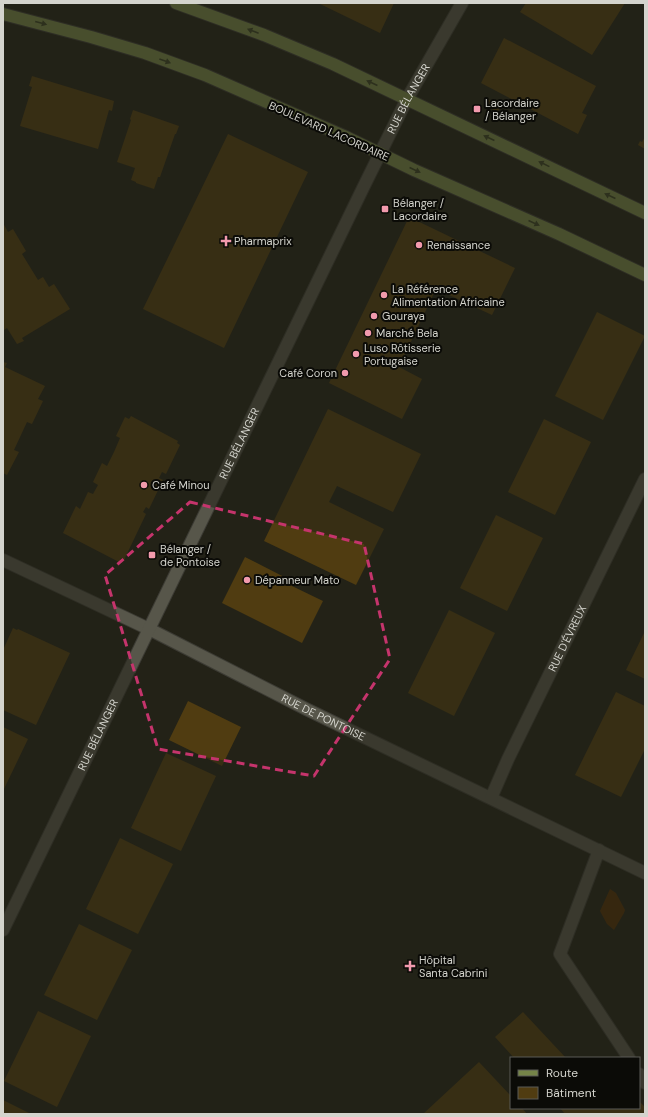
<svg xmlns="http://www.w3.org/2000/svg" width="648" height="1117" font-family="'DM Sans',sans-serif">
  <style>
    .green { fill: #4f2e06 }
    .building { fill: #503c11 }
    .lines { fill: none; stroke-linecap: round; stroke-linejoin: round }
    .minor-casing { stroke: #3c3b34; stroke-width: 14 }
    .major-casing { stroke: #3c3b34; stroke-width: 14 }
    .minor { stroke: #57564a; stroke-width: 12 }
    .major { stroke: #758448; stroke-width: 12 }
    .oneway { fill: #3b4124 }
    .marked { fill: none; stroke: #c5346c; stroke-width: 3; stroke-dasharray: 8 5; stroke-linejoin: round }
    .poi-dot { fill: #f29aad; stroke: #0b0b07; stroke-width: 1.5 }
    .labels { text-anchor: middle; stroke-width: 4; stroke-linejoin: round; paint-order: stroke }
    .street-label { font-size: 11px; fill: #d4d4cd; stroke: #0b0b07 }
    .poi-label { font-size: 11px; fill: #d4d4cd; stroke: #0b0b07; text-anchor: start }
  </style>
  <rect width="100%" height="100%" fill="#232217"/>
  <path class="green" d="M610 889 616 893 625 910 624 913 614 930 607 924 600 911Z"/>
  <path class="building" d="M318 3H394L380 33Z
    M526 3H625L592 55 520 12Z
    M504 38 596 86 582 113 587 115 578 134 481 83Z
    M32 76 114 101 112 111 109 110 98 149 20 126 32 87 29 86Z
    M487 99 501 105 498 112 484 105Z
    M133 110 179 126 176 134H175L160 177H158L154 189 136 183V182L131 180 135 168 117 162 131 120 130 119Z
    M228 134 308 172 224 348 143 309Z
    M645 137V149L638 145 640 141 642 142Z
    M409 217 515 268 492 315 436 289 399 367 422 379 402 419 329 383Z
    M3 223 8 232 13 229 26 251 22 254 38 280 43 277 49 287 54 284 70 309 22 338 24 341 17 344 7 328 4 330 3 329Z
    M597 312 645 336 603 420 555 396Z
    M3 362 7 363 5 367 45 386 38 399 43 401 32 424 27 422 14 450 19 452 7 475 3 473Z
    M328 409 421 454 393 512 337 486 329 502 384 529 356 585 264 541Z
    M131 416 178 441 177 443 180 445 166 474 162 472 159 478 163 480 149 509 146 507 143 512 146 514 124 560 121 558 119 562 63 533 76 506 80 509 88 492 93 494 98 485 93 482 102 463 107 466 114 452 120 438 116 436 125 417 129 419Z
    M544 419 591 442 555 515 508 492Z
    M496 515 543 538 507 611 460 588Z
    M245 557 294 582 292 586 323 601 302 643 222 603Z
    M449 610 495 633 454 716 408 693Z
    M13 628 17 630 18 629 70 653 36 725 3 710V650Z
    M645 631V679L626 670Z
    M616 692 645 706V749L621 797 575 775Z
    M188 701 241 727 222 766 169 740Z
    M3 727 28 739 3 791Z
    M166 753 216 776 181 851 131 828Z
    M120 838 173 864 138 934 86 909Z
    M79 924 132 950 97 1020 44 995Z
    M38 1011 91 1036 57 1107 4 1081Z
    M523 1012 566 1058H514L495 1037Z
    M479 1062 511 1096V1108H522L527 1114H423Z
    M3 1100 31 1114H3Z
    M639 1101 645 1107V1114H565L560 1108H639Z"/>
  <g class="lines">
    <defs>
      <g id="minor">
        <path id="s1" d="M3 560 149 629 306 709 645 873"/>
        <path id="s2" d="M491 798 508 759 645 479"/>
        <path d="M599 850 560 954 629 1058"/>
        <path id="s3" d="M3 930 363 188 407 99 462 3"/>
        <path d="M639 1074 645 1083"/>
      </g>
      <path id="major" d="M176 3 264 35 333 64 645 213
        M3 14 91 37 145 53 205 75 346 137 414 170 559 234 645 275"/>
    </defs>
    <use href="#minor" class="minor-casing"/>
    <use href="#major" class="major-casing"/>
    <use href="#minor" class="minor"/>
    <use href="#major" class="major"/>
  </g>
  <defs><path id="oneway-solid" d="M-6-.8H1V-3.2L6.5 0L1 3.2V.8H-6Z"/></defs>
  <g class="oneway">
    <use href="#oneway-solid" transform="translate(41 23) rotate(15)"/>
    <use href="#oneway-solid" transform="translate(253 31) rotate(-159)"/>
    <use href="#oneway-solid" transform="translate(165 61) rotate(20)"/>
    <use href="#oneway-solid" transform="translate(372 83) rotate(-155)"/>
    <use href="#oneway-solid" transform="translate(489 138) rotate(-155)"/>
    <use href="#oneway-solid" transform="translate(544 164) rotate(-154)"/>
    <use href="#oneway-solid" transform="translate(415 170) rotate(25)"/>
    <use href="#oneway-solid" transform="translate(610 196) rotate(-155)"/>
    <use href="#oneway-solid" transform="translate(534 223) rotate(24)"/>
  </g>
  <path d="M0 0H648V1117H0ZM190 502 364 544 390 659 314 776 158 749 105 575Z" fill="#232217" fill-opacity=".55" fill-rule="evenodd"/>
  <path class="marked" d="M190 502 364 544 390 659 314 776 158 749 105 575Z"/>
  <g class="poi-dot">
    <rect x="473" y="105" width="8" height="8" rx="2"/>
    <rect x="381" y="205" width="8" height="8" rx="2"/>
    <path d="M224 235h4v4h4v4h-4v4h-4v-4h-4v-4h4z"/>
    <circle cx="419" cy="245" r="4"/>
    <circle cx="384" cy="295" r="4"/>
    <circle cx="374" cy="316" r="4"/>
    <circle cx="368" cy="333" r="4"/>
    <circle cx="356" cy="354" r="4"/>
    <circle cx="345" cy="373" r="4"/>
    <circle cx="144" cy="485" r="4"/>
    <rect x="148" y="551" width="8" height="8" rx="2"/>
    <circle cx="247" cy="580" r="4"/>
    <path d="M408 960h4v4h4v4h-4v4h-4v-4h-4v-4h4z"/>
  </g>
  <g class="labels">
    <g class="street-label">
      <text dy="4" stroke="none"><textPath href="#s3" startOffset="925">RUE BÉLANGER</textPath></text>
      <text transform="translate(329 131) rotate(24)" y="4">BOULEVARD LACORDAIRE</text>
      <text dy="4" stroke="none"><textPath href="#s3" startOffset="541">RUE BÉLANGER</textPath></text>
      <text dy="4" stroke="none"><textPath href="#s2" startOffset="177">RUE D'ÉVREUX</textPath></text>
      <text dy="4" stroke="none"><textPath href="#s1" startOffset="357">RUE DE PONTOISE</textPath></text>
      <text dy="4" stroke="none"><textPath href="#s3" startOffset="217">RUE BÉLANGER</textPath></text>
    </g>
    <g class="poi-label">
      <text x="485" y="107">Lacordaire<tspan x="485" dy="13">/ Bélanger</tspan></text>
      <text x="393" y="207">Bélanger /<tspan x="393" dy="13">Lacordaire</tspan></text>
      <text x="234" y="245">Pharmaprix</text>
      <text x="427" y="249">Renaissance</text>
      <text x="392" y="293">La Référence<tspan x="392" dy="13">Alimentation Africaine</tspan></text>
      <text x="382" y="320">Gouraya</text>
      <text x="376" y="337">Marché Bela</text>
      <text x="364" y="352">Luso Rôtisserie<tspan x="364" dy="13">Portugaise</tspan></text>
      <text x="337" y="377" text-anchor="end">Café Coron</text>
      <text x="152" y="489">Café Minou</text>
      <text x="160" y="553">Bélanger /<tspan x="160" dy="13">de Pontoise</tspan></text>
      <text x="255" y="584">Dépanneur Mato</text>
      <text x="419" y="964">Hôpital<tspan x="419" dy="13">Santa Cabrini</tspan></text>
    </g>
  </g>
  <rect width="648" height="1117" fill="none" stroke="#d4d4cd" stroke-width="8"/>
  <rect x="510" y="1057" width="130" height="52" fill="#0b0b07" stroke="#5b5b56"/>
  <rect x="518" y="1070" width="20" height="6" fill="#758448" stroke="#5b5b56"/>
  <text x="546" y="1077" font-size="12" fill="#d4d4cd">Route</text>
  <rect x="518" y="1087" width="20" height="12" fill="#503c11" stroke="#5b5b56"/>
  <text x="546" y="1097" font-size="12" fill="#d4d4cd">Bâtiment</text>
</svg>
